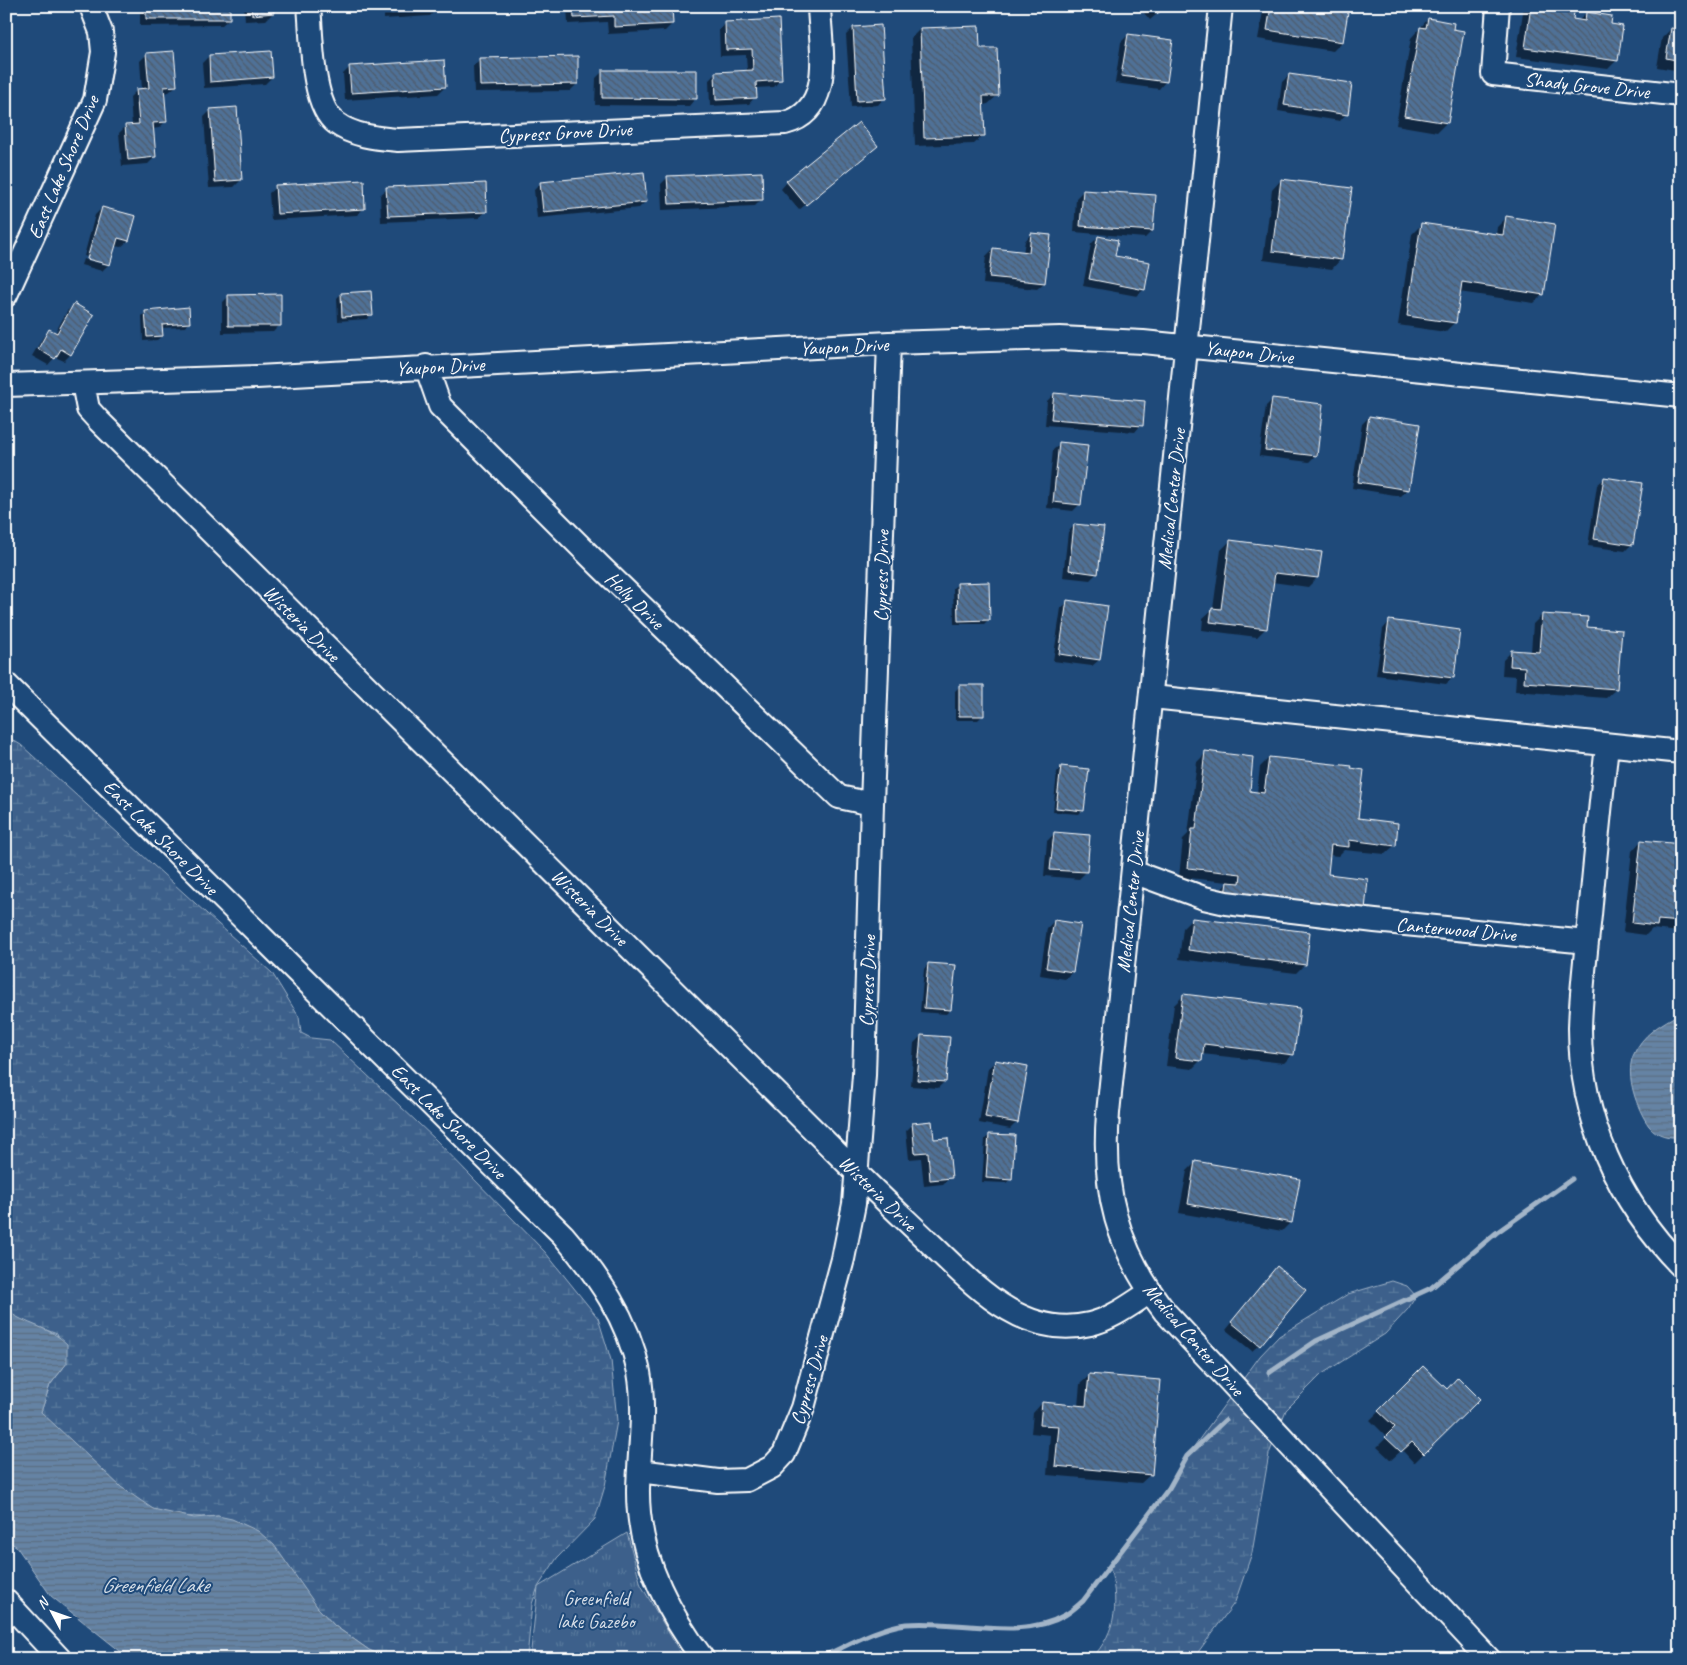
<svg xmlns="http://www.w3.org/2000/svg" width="1687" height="1665" font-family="Caveat,sans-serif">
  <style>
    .grass { fill: url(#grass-tufts); stroke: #9eb0c5 }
    .wetland { fill: url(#wetland-marsh); stroke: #9eb0c5 }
    .water { fill: url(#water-rules); stroke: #a3b5c8 }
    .shadow { fill: #0007 }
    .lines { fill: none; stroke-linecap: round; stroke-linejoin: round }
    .stream { stroke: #a3b5c8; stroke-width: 5 }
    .building { fill: url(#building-back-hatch); stroke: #fff }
    .minor-casing { stroke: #fff; stroke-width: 26 }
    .minor { stroke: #1f4a7a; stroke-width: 22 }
    .labels { text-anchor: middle; stroke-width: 4; stroke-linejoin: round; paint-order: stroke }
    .street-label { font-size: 20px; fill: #fff; stroke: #1f4a7a }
    .park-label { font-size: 20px; fill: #d8dfe8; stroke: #1f4a7a }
    .water-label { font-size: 21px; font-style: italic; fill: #d8e0e8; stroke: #1f4a7a }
  </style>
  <defs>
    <pattern id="grass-tufts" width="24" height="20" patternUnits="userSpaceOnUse" patternTransform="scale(1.25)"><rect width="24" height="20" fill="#3c618b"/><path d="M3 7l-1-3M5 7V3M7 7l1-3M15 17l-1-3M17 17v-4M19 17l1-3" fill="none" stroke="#59799c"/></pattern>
    <pattern id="wetland-marsh" width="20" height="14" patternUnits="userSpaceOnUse" patternTransform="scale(1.25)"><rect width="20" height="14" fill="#3c618b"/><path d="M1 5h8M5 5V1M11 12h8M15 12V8" fill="none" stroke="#59799c"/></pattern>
    <pattern id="water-rules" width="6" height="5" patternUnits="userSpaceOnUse" patternTransform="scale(1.25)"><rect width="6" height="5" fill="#6583a4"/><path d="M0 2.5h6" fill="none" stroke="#5b6d81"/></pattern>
    <pattern id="building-back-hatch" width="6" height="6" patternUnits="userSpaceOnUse" patternTransform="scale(1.25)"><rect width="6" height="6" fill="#507197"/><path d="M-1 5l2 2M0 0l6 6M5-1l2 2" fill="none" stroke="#4e5b6a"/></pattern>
  </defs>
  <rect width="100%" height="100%" fill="#1f4a7a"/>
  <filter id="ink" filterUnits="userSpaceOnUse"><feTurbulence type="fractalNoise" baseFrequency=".02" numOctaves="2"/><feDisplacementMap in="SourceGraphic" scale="10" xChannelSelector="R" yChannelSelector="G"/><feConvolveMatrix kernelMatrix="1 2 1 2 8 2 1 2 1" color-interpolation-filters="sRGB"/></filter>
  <g filter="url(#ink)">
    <path class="grass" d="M627 1533 641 1585 684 1659H530L538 1587Z"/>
    <path class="wetland" d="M6 736 21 745 272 973 299 1017 301 1033 311 1038 330 1040 435 1139 545 1252 598 1318 611 1360 617 1421 605 1486 595 1519 557 1558 538 1587 532 1604 527 1659H388L369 1650 335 1626 318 1608 218 1516C196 1518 174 1517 153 1509 132 1501 55 1431 41 1412L50 1385 67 1363 57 1334 20 1320 6 1310Z
      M1392 1281 1407 1286 1416 1296 1408 1309 1385 1334 1322 1374 1286 1410 1269 1454 1252 1553 1235 1602 1193 1659H1091C1118 1631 1119 1600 1109 1564L1169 1488 1187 1456 1260 1356 1279 1336 1348 1294Z"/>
    <path class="water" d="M1681 1013V1137C1670 1138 1657 1136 1649 1126 1637 1109 1625 1076 1633 1056 1642 1034 1661 1024 1681 1013Z
      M6 1310C25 1325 51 1327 67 1344V1363L50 1385 41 1412 121 1487 153 1509 194 1518 218 1516 232 1519 258 1531 274 1545 318 1608 335 1626 369 1650 388 1659H130L51 1596 16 1546 6 1540Z"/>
    <path class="shadow" d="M140 6H229V19L222 25 140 26Z
      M244 6H272L273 13 266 20 245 21Z
      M384 6H469L437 8 430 16 384 19Z
      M567 6H648L672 24 665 31 608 34 607 22 568 24Z
      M1138 6H1166L1150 20Z
      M1264 6H1348L1342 42 1333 51 1258 39Z
      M1524 6H1574L1572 21H1578L1586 13 1609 26 1617 60 1608 69 1516 57Z
      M1428 19 1451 30 1463 32 1446 123 1437 132 1396 125 1411 38Z
      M1681 19V71L1657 67 1662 38Z
      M778 21 780 80 774 87 755 88V97L749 104 710 106 709 80 716 73 747 71 746 55 720 56 719 30 726 23Z
      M853 28 884 98 878 105 851 107 846 35Z
      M920 29 979 50 998 95 988 104 983 105 984 135 974 144 915 146 911 38Z
      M1128 35 1165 82 1159 89 1115 83 1121 42Z
      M147 54 176 86 169 92 163 93 166 121 159 128 152 129 155 157 148 164 122 166 119 133 126 126H132L130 97 137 90H142L140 61Z
      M209 56 272 77 265 84 204 88 202 63Z
      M480 59 577 84 570 91 474 92 473 66Z
      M350 67 445 87 438 94 345 100 343 74Z
      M603 71 695 99 689 106 595 105 596 78Z
      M1289 75 1346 114 1340 121 1278 111 1282 82Z
      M211 110 241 180 234 187 209 188 204 117Z
      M869 152 799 210 781 189 787 182Z
      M668 177 762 199 755 206 662 210 661 184Z
      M1281 180 1341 259 1332 269 1263 260 1272 190Z
      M541 183 646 201 639 208 537 218 534 190Z
      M276 187 364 208 357 215 271 220 269 193Z
      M387 189 486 211 479 218 381 222 380 195Z
      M1083 191 1152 231 1145 238 1074 232 1076 198Z
      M102 208 134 217 128 241 121 247 114 246 109 264 102 271 81 265 83 259 107 265V263L84 256 95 215Z
      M1506 218 1543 294 1534 303 1459 292 1454 323 1445 332 1398 325 1412 234 1421 225 1496 235 1497 227Z
      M1031 234 1044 283 1037 289 983 284 986 256 993 249 1023 253 1025 241Z
      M1098 237 1144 289 1137 296 1083 286 1091 244Z
      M341 294 372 314 367 319 338 321 337 298Z
      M229 296 280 325 273 332 222 333V303Z
      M74 305 70 355 64 361 55 357 48 365 32 356 43 337 50 331 55 333 67 311Z
      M146 312 189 322 185 327 161 328 162 336 157 340 143 341 142 316Z
      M1054 394 1141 425 1135 432 1045 425 1047 401Z
      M1273 399 1315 456 1309 462 1259 456 1266 406Z
      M1369 417 1408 489 1401 496 1352 488 1362 424Z
      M1060 444 1080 504 1073 511 1047 508 1053 450Z
      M1604 479 1632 544 1625 551 1588 546 1597 485Z
      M1075 525 1097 573 1090 580 1063 577 1068 532Z
      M1230 541 1317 578 1308 587 1272 582 1266 628 1257 637 1202 630 1203 618 1213 609 1221 550Z
      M958 584 989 619 984 624H954L953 588Z
      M1068 602 1099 660 1092 666 1053 661 1061 608Z
      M1542 615 1586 628 1616 689 1606 698 1515 691 1516 676 1502 675 1503 660 1512 651 1531 652 1533 624Z
      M1389 622 1453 677 1446 684 1376 675 1383 629Z
      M959 687 982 716 978 720H955V691Z
      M1206 753 1248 792 1257 793 1260 767 1269 758 1395 845 1385 854 1344 850 1338 856 1329 855 1327 876 1218 893 1228 882 1179 877 1183 839 1188 834 1197 762Z
      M1061 767 1083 810 1079 814 1053 812 1057 772Z
      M1054 834 1086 872 1079 879 1044 876 1047 841Z
      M1641 841 1681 845 1680 932 1652 929 1646 935 1623 932 1632 851Z
      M1192 919 1305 964 1296 973 1179 959 1183 928Z
      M1054 921 1079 925 1072 972 1065 979 1040 975 1047 928Z
      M928 964 950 1010 946 1014 920 1012 924 969Z
      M1183 996 1293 1054 1284 1063 1202 1054 1201 1060 1192 1069 1166 1066 1174 1005Z
      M921 1036 945 1081 938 1088 911 1086 914 1043Z
      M995 1062 1017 1122 1010 1129 979 1123 988 1068Z
      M913 1124 950 1177 943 1184 924 1186 921 1158 909 1159 906 1131Z
      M990 1135 1011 1179 1006 1183 982 1182 985 1139Z
      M1196 1162 1291 1222 1282 1231 1179 1213 1187 1171Z
      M1271 1275 1259 1345 1252 1351 1226 1330Z
      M1423 1368 1447 1391 1478 1399 1414 1463 1402 1450 1391 1460 1377 1447 1387 1437 1370 1420Z
      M1090 1375 1151 1474 1141 1483 1047 1475 1050 1435 1031 1433 1033 1413 1042 1403 1078 1406 1080 1384Z"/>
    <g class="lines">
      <path class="stream" d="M1269 1373 1316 1341 1431 1288 1496 1233 1572 1179
        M817 1659C845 1647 876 1628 906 1624 955 1619 1022 1641 1065 1615 1072 1611 1077 1606 1083 1601L1169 1488 1187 1456 1225 1420"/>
    </g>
    <path class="building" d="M146 6H230V19H146Z
      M251 6H273L274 13 252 15Z
      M390 6H438V10L391 13Z
      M573 6H672L673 24 614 27V16L574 18Z
      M1150 6H1166L1157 14Z
      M1271 6H1349L1343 42 1267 30Z
      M1531 6H1575L1573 19 1585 21 1586 12 1612 16 1611 24 1623 26 1618 61 1525 48Z
      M1681 17V61L1666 58 1671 28 1679 29Z
      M1428 18 1454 23 1453 29 1464 31 1448 123 1404 116 1420 27 1426 28Z
      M779 19 782 80 756 82 757 98 716 100 715 72 753 70 752 49 726 50 725 22Z
      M881 25 886 99 857 101 853 27Z
      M979 26 980 48H997L999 96H983L985 136 924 138 920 28Z
      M1128 34 1173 40 1167 82 1121 76Z
      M174 51 177 86 164 87 167 122 153 123 156 157 128 160 125 125 139 124 136 89 149 88 146 53Z
      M271 51 273 77 210 82 209 55Z
      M578 56V84L480 86 479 58Z
      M444 60 446 87 351 93 349 66Z
      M602 70H697V99L602 98Z
      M1289 74 1352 83 1348 115 1284 105Z
      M237 107 242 180 215 182 210 109Z
      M859 122 878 146 806 205 786 181Z
      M644 172 647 202 543 212 540 182Z
      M762 172 763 200 669 204 667 176Z
      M1281 179 1352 188 1342 260 1272 251Z
      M364 180 365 209 277 214 275 185Z
      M486 183 487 212 388 216 386 187Z
      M1083 190 1156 195 1153 231 1080 226Z
      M102 207 136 216 129 241 118 238 110 265 87 259Z
      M1506 216 1555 224 1544 295 1462 282 1456 323 1407 316 1421 223 1503 235Z
      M1031 233 1051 235 1045 283 989 277 993 248 1029 252Z
      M1098 236 1118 240 1115 256 1150 262 1145 290 1089 279Z
      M371 291 373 315 342 317 341 293Z
      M281 294V326H228V295Z
      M74 303 94 315 71 355 61 349 55 359 38 349 49 329 57 333Z
      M189 307 190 323 162 325 163 336 147 337 145 311Z
      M1054 393 1145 401 1143 426 1051 419Z
      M1272 398 1323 404 1317 456 1265 450Z
      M1369 416 1420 424 1409 490 1358 482Z
      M1059 442 1088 445 1081 505 1053 502Z
      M1604 477 1643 483 1633 545 1594 539Z
      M1074 524 1104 527 1098 574 1069 570Z
      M1230 540 1322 552 1318 578 1275 573 1267 629 1210 622 1212 608 1221 609Z
      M989 582 990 620 958 621 957 583Z
      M1067 600 1108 606 1100 660 1059 654Z
      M1542 614 1588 617 1587 627 1622 630 1617 689 1524 682 1525 667 1510 666 1511 650 1539 652Z
      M1389 620 1460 630 1454 678 1382 669Z
      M959 685H984V716H959Z
      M1205 751 1253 757 1250 791 1264 793 1269 757 1352 766 1351 768 1364 770 1358 818 1398 823 1396 846 1349 840V847L1331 845 1328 874 1368 879 1365 910 1225 895 1227 882 1240 883 1241 874 1188 868 1192 829H1196Z
      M1061 766 1089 769 1084 811 1056 808Z
      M1054 832 1090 835 1087 872 1050 870Z
      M1641 840 1681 844V922L1658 920 1657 926 1632 923Z
      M1192 918 1310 932 1306 965 1188 950Z
      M1054 920 1081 924 1073 972 1046 968Z
      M928 963 956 965 951 1010 924 1008Z
      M1183 994 1300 1008 1294 1055 1204 1044 1202 1061 1175 1058Z
      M921 1035 950 1037 946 1082 917 1080Z
      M995 1060 1028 1066 1018 1123 985 1117Z
      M932 1121 934 1139 948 1138 952 1178 930 1180 928 1152 915 1153 912 1123Z
      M989 1134 1015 1135 1012 1180 986 1178Z
      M1195 1161 1300 1179 1292 1223 1188 1204Z
      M1277 1266 1306 1290 1260 1346 1231 1322Z
      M1423 1366 1447 1389 1458 1377 1480 1399 1424 1454 1412 1442 1401 1452 1385 1437 1395 1427 1378 1411Z
      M1089 1374 1160 1380 1152 1475 1055 1466 1059 1426 1040 1425 1042 1402 1086 1406Z"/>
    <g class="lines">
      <defs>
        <path id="minor" d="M309 6C312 36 311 105 336 123 353 136 377 138 398 140L785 123C836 110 820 45 819 6
          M1221 6 1108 1113C1102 1191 1117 1250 1165 1312L1489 1659
          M1498 6 1493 74 1681 95
          M6 295 95 100 103 52 101 32 91 6
          M426 366 440 406 600 566 839 797 872 804
          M83 383 88 409 99 421 858 1174C882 1198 907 1221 932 1245 975 1286 1024 1340 1090 1324 1112 1319 1131 1304 1150 1292
          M6 385 257 377 889 343 1060 338 1143 342 1681 396
          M6 684 563 1235C598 1276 628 1318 639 1372 646 1410 639 1451 638 1489 637 1553 666 1610 703 1659
          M1152 697 1681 752
          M1607 745C1601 801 1595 858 1590 915 1586 952 1581 990 1580 1028 1580 1118 1618 1202 1681 1266
          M1133 872 1204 898 1226 903 1375 921 1587 942
          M639 1471 718 1481 747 1480 772 1467 784 1454 803 1408 843 1259 854 1204 864 1075 872 804 889 343
          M6 1601 60 1659"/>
      </defs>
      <use href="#minor" class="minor-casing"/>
      <use href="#minor" class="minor"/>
    </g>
  </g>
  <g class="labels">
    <g class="street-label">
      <text transform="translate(1587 85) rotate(6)" y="7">Shady Grove Drive</text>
      <text transform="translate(565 132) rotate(-3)" y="7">Cypress Grove Drive</text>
      <text transform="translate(63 167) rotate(-67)" y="7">East Lake Shore Drive</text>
      <text transform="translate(844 346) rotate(-3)" y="7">Yaupon Drive</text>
      <text transform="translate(1249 352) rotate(6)" y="7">Yaupon Drive</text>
      <text transform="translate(440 366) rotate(-3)" y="7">Yaupon Drive</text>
      <text transform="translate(1171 499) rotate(-84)" y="7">Medical Center Drive</text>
      <text transform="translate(881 576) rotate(-89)" y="7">Cypress Drive</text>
      <text transform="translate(635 600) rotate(44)" y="7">Holly Drive</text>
      <text transform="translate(302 623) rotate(45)" y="7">Wisteria Drive</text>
      <text transform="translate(161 837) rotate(45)" y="7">East Lake Shore Drive</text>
      <text transform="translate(1130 902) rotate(-84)" y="7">Medical Center Drive</text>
      <text transform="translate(590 907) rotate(45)" y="7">Wisteria Drive</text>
      <text transform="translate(1456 929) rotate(5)" y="7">Canterwood Drive</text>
      <text transform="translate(867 981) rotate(-88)" y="7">Cypress Drive</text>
      <text transform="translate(449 1121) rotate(45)" y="7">East Lake Shore Drive</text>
      <text transform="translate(878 1193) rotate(44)" y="7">Wisteria Drive</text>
      <text transform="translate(1194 1339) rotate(49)" y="7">Medical Center Drive</text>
      <text transform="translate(809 1380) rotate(-74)" y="7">Cypress Drive</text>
    </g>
    <g class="park-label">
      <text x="596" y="1605">Greenfield<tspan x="596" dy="23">lake Gazebo</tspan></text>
    </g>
    <g class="water-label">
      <text x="155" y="1592">Greenfield Lake</text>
    </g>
  </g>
  <rect width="1687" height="1665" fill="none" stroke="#1f4a7a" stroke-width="25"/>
  <rect x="12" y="12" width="1662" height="1640" fill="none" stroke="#fff" stroke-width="2" filter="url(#ink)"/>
  <g transform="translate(52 1612) rotate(311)" stroke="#1f4a7a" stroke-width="4" paint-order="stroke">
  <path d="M0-4L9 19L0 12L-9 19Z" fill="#ffffff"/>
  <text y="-8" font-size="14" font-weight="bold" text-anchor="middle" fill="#ffffff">N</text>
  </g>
</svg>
